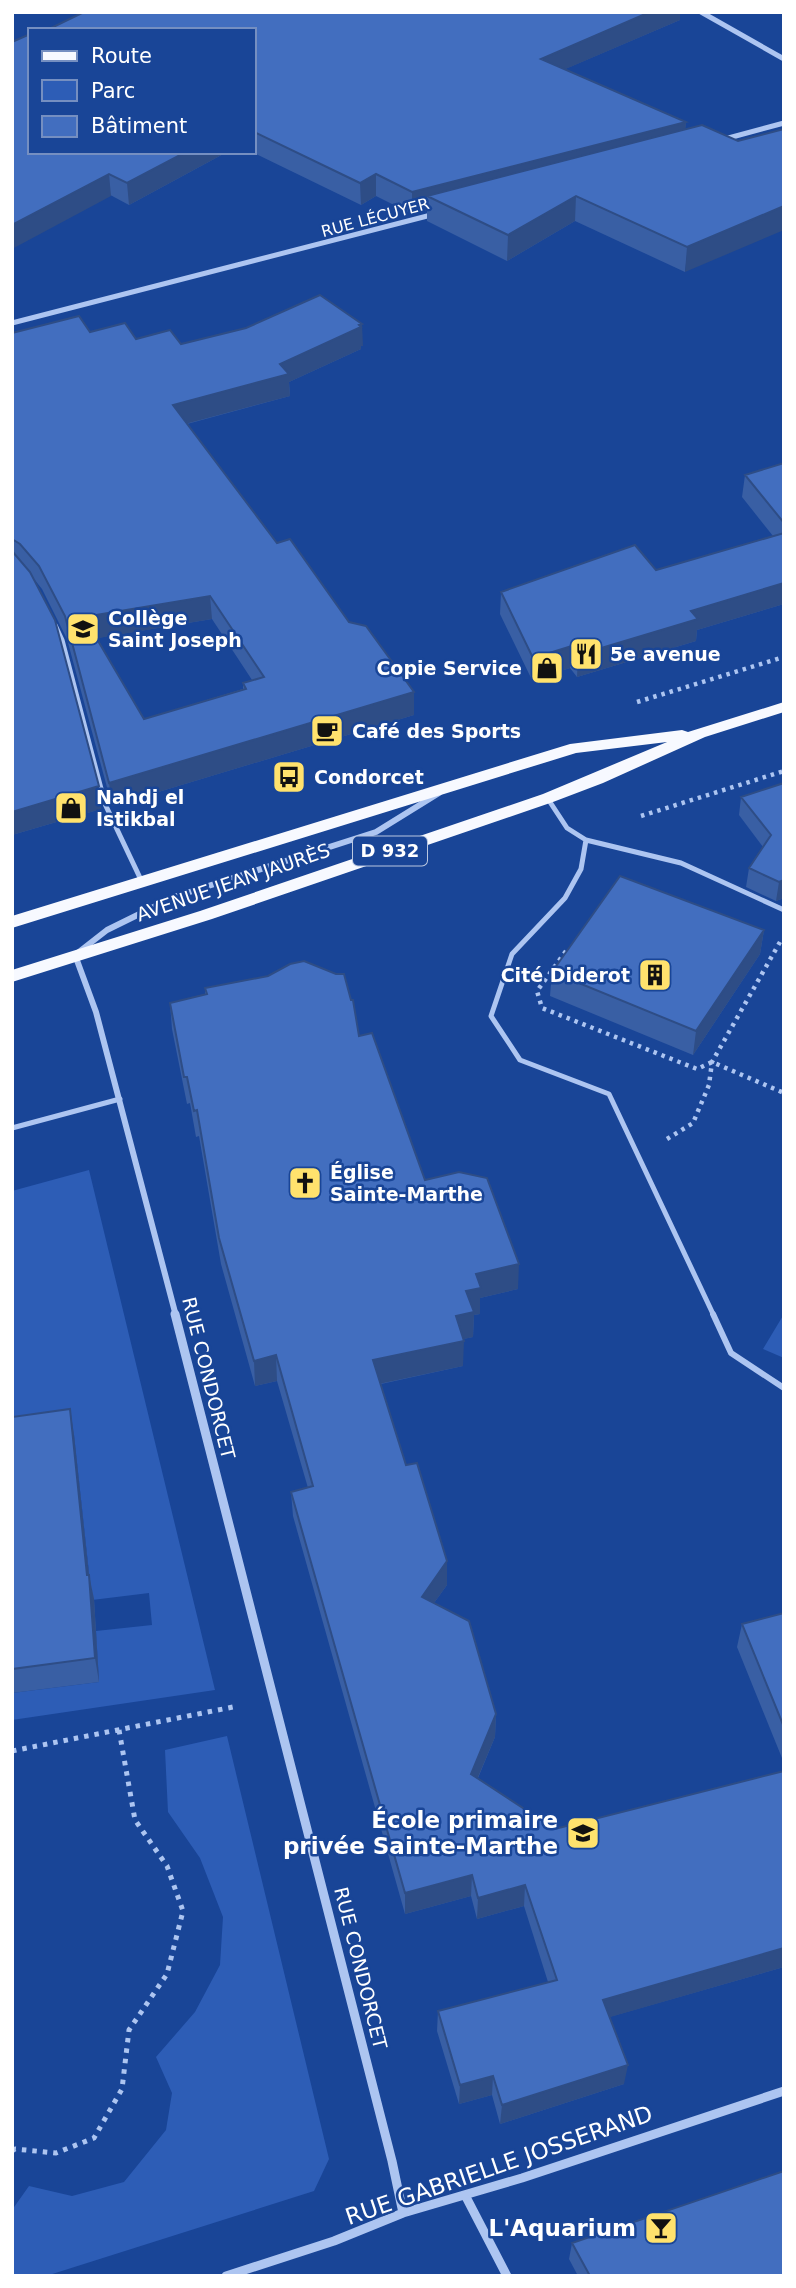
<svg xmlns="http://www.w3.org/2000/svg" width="796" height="2288" font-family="'DejaVu Sans',sans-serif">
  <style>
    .green { fill: #2d5db6 }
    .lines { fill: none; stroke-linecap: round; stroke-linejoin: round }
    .path-far1 { stroke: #adc5f1; stroke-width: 4.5; stroke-dasharray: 3.5 5; stroke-linecap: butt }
    .path { stroke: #adc5f1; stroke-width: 5; stroke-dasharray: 4.5 6; stroke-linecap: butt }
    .service-far1 { stroke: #adc5f1; stroke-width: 5 }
    .service { stroke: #adc5f1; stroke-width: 6 }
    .minor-far2 { stroke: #adc5f1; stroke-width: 5 }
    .minor-far1 { stroke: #adc5f1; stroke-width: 6 }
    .minor { stroke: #adc5f1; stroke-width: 9 }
    .primary { fill: #f7f9ff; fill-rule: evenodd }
    .wall { fill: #395fa4; fill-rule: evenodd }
    .shaded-wall { fill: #2e4d86 }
    .building { fill: #426ebf; stroke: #2e4d86; stroke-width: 2; fill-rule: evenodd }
    .labels { text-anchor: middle; stroke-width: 5; stroke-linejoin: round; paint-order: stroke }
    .far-street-label { font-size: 16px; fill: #fff; stroke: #194597 }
    .shield { fill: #194597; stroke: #bac7e0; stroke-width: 2 }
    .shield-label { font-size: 18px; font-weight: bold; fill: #fff }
    .poi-label { font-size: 19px; font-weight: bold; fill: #fff; stroke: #194597; text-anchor: start }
    .street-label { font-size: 19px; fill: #fff; stroke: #194597 }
    .near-poi-label { font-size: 23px; font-weight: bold; fill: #fff; stroke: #194597; text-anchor: end }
    .near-street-label { font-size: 23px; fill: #fff; stroke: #194597 }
  </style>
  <rect width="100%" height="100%" fill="#194597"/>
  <path class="green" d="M89 1170 215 1690 12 1720V1693L99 1682 96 1631 152 1625 149 1593 92 1600 74 1435 12 1443V1191Z
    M784 1314V1358L763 1349Z
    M227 1736 329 2159 314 2191 46 2276H12V2210L29 2186 72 2196 124 2182 166 2130 172 2093 156 2057 195 2012 220 1965 223 1917 200 1858 168 1812 165 1750Z"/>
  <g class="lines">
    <path class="path-far1" d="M637 702 784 657
      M641 816 784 771
      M566 951 537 991 542 1008 697 1069 712 1062 784 1093
      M667 1139 693 1123 709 1085 712 1062 780 942"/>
    <path class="path" d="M12 1751 238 1706
      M12 2151 15 2149 56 2153 94 2138 122 2089 129 2030 167 1974 183 1911 167 1866 135 1820 119 1730"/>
    <path class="service-far1" d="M55 625 62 640 105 804 142 882
      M548 799 567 828 586 840 581 869 565 898 512 954 491 1016 520 1060 609 1094 714 1316
      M586 840 681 863 784 910
      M12 1128 120 1099"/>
    <path class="service" d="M713 1314 731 1353 784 1388"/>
    <path class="minor-far2" d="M701 12 784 59
      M721 140 784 123
      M12 323 435 214"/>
    <path class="minor-far1" d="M176 1316 96 1012 75 955 107 930 174 897 376 832 439 793"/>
    <path class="minor" d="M175 1314 392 2161 403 2213
      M465 2195 507 2276
      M226 2276 334 2241 403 2213 522 2178 784 2091"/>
    <path class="primary" d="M784 702V712L705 737 603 783 553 802 212 919 12 982V970L200 911 543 794 667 742 576 753 12 928V916L570 744 682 730 688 732Z"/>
  </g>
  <path class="wall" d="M680 20 565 69 686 122 685 129 702 125 685 272 575 221 507 261 427 221V210L412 214 376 196 361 205 252 152H254V30Z
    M30 152H227L129 205Z
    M90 332 181 344 363 346H361V349L289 382 290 396 187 424 277 543 414 715 112 806 67 639 42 589 34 579 99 786 101 809 12 835V333ZM212 619 252 680 243 683V689L144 719 97 638Z
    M784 463V604L697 630 696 641 577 677 570 668 532 680 500 614 501 592 656 570 773 536 742 497 745 475Z
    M784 783V898L776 901 746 887 749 868 763 847 739 815 741 797Z
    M764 930 760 954 693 1055 550 996 552 972Z
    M205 988 359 1036 425 1180 518 1289 480 1298V1314L474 1315 473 1337 463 1339V1366L381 1384 406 1465 447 1561V1585L434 1603 496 1714 495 1737 478 1778 555 1829 784 1771V1967L609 2017 624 2084 500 2124 492 2095 459 2104 437 2031 438 2011 548 1982 524 1906 477 1919 471 1896 405 1914 293 1516 291 1492 308 1488 277 1381 255 1386 221 1264 199 1136 196 1137 190 1103 187 1104 172 1029 170 1003 205 994Z
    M70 1409 74 1435 89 1575 94 1599 99 1682 12 1693V1417Z
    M784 1613V1763L737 1647 742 1624Z
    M572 2243 784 2276H578L569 2259Z"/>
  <path class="shaded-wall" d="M650 12H680V20L540 80 541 59Z
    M686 122 684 143 427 196V210L412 214V192Z
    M186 152H227L129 205 127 183Z
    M109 174 111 196 12 249V225Z
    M376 174V196L361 205 360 183Z
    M576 196 575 221 507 261 508 235Z
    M784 206V230L685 272 687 247Z
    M362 324 363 346H361V349L289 382 290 396 174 427 173 405 280 364Z
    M784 583V604L697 630 696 641 577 677 578 655 691 611Z
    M210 596 212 619 87 640 84 617Z
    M572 646 570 668 532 680 533 658Z
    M414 692V715L112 806 109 783Z
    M99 786 101 809 12 835V812Z
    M784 880V898L776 901 779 882Z
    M764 930 760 954 693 1055 696 1031Z
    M519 1264 518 1289 480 1298V1314L474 1315 473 1337 455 1341 456 1316 466 1291 476 1274Z
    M464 1341 463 1366 374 1385 373 1360Z
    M276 1355 277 1381 255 1386 254 1361Z
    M70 1409 74 1435 90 1584 89 1575 94 1599 99 1682 95 1658Z
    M447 1561V1585L421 1621 422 1597Z
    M496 1714 495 1737 470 1796 471 1774Z
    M472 1875 471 1896 405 1914V1893Z
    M525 1885 524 1906 477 1919 478 1898Z
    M784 1948V1967L600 2020 603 2000Z
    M628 2065 624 2084 500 2124 502 2105Z
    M493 2076 492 2095 459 2104 460 2085Z"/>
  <path class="building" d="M84 12H650L541 59 686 122 412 192 376 174 360 183 254 132V30H47Z
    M30 34V152H186L127 183 109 174 12 225V42Z
    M702 125 738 141 784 129V206L687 247 576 196 508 235 427 196Z
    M320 295 362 324 359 325 361 327 280 364 289 374 173 405 277 543 290 539 349 622 366 626 414 692 109 783 65 616 39 566 20 544 12 539V333L79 316 90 332 125 323 136 339 170 330 181 344 246 328ZM210 596 264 677 243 683 246 689 144 719 84 617Z
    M784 463V523L745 475Z
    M784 533V583L691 611 698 619 578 655 572 646 533 658 501 592 635 545 656 570Z
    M12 551 30 572 55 620 99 786 12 812Z
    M784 783V880L779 882 749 868 771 835 741 797Z
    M620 876 764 930 696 1031 552 972Z
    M304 961 336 974H344L351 1000H353L359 1036 372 1033 425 1180 459 1172 487 1178 519 1264 476 1274 481 1288 466 1291 474 1312 456 1316 464 1341 373 1360 406 1465 417 1463 447 1561 422 1597 469 1621 496 1714 471 1774 555 1829 784 1771V1948L603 2000 628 2065 502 2105 493 2076 460 2085 438 2011 557 1980 525 1885 478 1898 472 1875 405 1893 291 1492 313 1486 276 1355 254 1361 219 1238 197 1110 194 1111 187 1077H184L170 1003 207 994 205 988 268 976 290 964Z
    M70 1409 87 1575H89L95 1658 12 1669V1417Z
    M784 1613V1727L742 1624Z
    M784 2171V2276H590L572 2243Z"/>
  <defs>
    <symbol id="school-square" viewBox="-11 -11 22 22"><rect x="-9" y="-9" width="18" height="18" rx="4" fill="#ffe26d" stroke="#194597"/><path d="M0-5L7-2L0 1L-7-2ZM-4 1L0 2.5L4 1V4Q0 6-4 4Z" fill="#111"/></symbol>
    <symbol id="restaurant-square" viewBox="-11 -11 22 22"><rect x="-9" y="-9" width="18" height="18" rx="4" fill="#ffe26d" stroke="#194597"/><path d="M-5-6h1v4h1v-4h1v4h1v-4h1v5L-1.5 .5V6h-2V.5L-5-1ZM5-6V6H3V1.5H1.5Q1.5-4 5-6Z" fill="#111"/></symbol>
    <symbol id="shop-square" viewBox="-11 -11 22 22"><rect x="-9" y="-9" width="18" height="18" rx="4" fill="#ffe26d" stroke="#194597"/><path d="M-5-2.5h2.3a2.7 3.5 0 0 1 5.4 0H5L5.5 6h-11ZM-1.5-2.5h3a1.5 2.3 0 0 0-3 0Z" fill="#111"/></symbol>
    <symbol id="cafe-square" viewBox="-11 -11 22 22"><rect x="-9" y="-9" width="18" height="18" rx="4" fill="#ffe26d" stroke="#194597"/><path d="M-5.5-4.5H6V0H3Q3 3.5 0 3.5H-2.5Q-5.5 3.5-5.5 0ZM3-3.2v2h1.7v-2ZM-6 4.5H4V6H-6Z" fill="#111"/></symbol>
    <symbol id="bus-square" viewBox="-11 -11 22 22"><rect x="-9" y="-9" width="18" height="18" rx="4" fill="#ffe26d" stroke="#194597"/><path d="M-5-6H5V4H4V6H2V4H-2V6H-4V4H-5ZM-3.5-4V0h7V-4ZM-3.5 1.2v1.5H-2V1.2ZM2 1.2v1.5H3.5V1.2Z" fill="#111"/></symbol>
    <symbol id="building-square" viewBox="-11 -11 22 22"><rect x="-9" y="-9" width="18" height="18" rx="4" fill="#ffe26d" stroke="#194597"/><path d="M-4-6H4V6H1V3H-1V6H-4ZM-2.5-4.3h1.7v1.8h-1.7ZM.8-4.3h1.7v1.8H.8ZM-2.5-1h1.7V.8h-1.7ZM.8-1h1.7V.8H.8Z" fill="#111"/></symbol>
    <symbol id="church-square" viewBox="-11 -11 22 22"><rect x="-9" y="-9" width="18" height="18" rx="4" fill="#ffe26d" stroke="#194597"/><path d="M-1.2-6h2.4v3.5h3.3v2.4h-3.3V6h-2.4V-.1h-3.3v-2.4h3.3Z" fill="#111"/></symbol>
    <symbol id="bar-square" viewBox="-11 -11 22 22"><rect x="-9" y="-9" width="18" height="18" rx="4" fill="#ffe26d" stroke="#194597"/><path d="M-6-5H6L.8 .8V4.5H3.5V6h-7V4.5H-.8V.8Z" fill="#111"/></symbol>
  </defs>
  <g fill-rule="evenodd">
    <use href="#school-square" x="64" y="610" width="38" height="38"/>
    <use href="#restaurant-square" x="567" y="635" width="38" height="38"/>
    <use href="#shop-square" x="528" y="649" width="38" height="38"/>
    <use href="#cafe-square" x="308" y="712" width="38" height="38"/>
    <use href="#bus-square" x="270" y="758" width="38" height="38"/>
    <use href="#shop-square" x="52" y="789" width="38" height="38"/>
    <use href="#building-square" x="636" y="956" width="38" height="38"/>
    <use href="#church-square" x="286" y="1164" width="38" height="38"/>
    <use href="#school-square" x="564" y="1814" width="38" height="38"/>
    <use href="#bar-square" x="642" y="2209" width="38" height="38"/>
  </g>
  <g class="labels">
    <g class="far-street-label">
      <text transform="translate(375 217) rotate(-15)" y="6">RUE LÉCUYER</text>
    </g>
    <rect class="shield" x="353" y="836.5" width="74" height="29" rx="5"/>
    <g class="shield-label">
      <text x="390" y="857">D 932</text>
    </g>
    <g class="poi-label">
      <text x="108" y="625">Collège<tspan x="108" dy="22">Saint Joseph</tspan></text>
      <text x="610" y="661">5e avenue</text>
      <text x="522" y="675" text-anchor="end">Copie Service</text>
      <text x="352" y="738">Café des Sports</text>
      <text x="314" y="784">Condorcet</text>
      <text x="96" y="804">Nahdj el<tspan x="96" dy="22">Istikbal</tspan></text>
      <text x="630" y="982" text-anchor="end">Cité Diderot</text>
      <text x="330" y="1179">Église<tspan x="330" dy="22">Sainte-Marthe</tspan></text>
    </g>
    <g class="street-label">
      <text transform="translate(233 882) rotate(-19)" y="7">AVENUE JEAN JAURÈS</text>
      <text transform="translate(209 1378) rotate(76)" y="7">RUE CONDORCET</text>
      <text transform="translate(361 1968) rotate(76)" y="7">RUE CONDORCET</text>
    </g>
    <g class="near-poi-label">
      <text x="558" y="1828">École primaire<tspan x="558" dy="26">privée Sainte-Marthe</tspan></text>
      <text x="636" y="2236">L'Aquarium</text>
    </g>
    <g class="near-street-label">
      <text transform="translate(499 2165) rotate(-19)" y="8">RUE GABRIELLE JOSSERAND</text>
    </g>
  </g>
  <rect width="796" height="2288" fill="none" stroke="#ffffff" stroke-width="28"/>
  <rect x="28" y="28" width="228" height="126" fill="#194597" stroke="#758fc1" stroke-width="2"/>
  <rect x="42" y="51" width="35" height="10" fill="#f7f9ff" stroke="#758fc1" stroke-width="2"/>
  <text x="91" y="63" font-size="21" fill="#ffffff">Route</text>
  <rect x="42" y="80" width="35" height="21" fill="#2d5db6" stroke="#758fc1" stroke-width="2"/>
  <text x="91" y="98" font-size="21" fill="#ffffff">Parc</text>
  <rect x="42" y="116" width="35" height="21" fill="#426ebf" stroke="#758fc1" stroke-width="2"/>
  <text x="91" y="133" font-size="21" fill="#ffffff">Bâtiment</text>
</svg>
